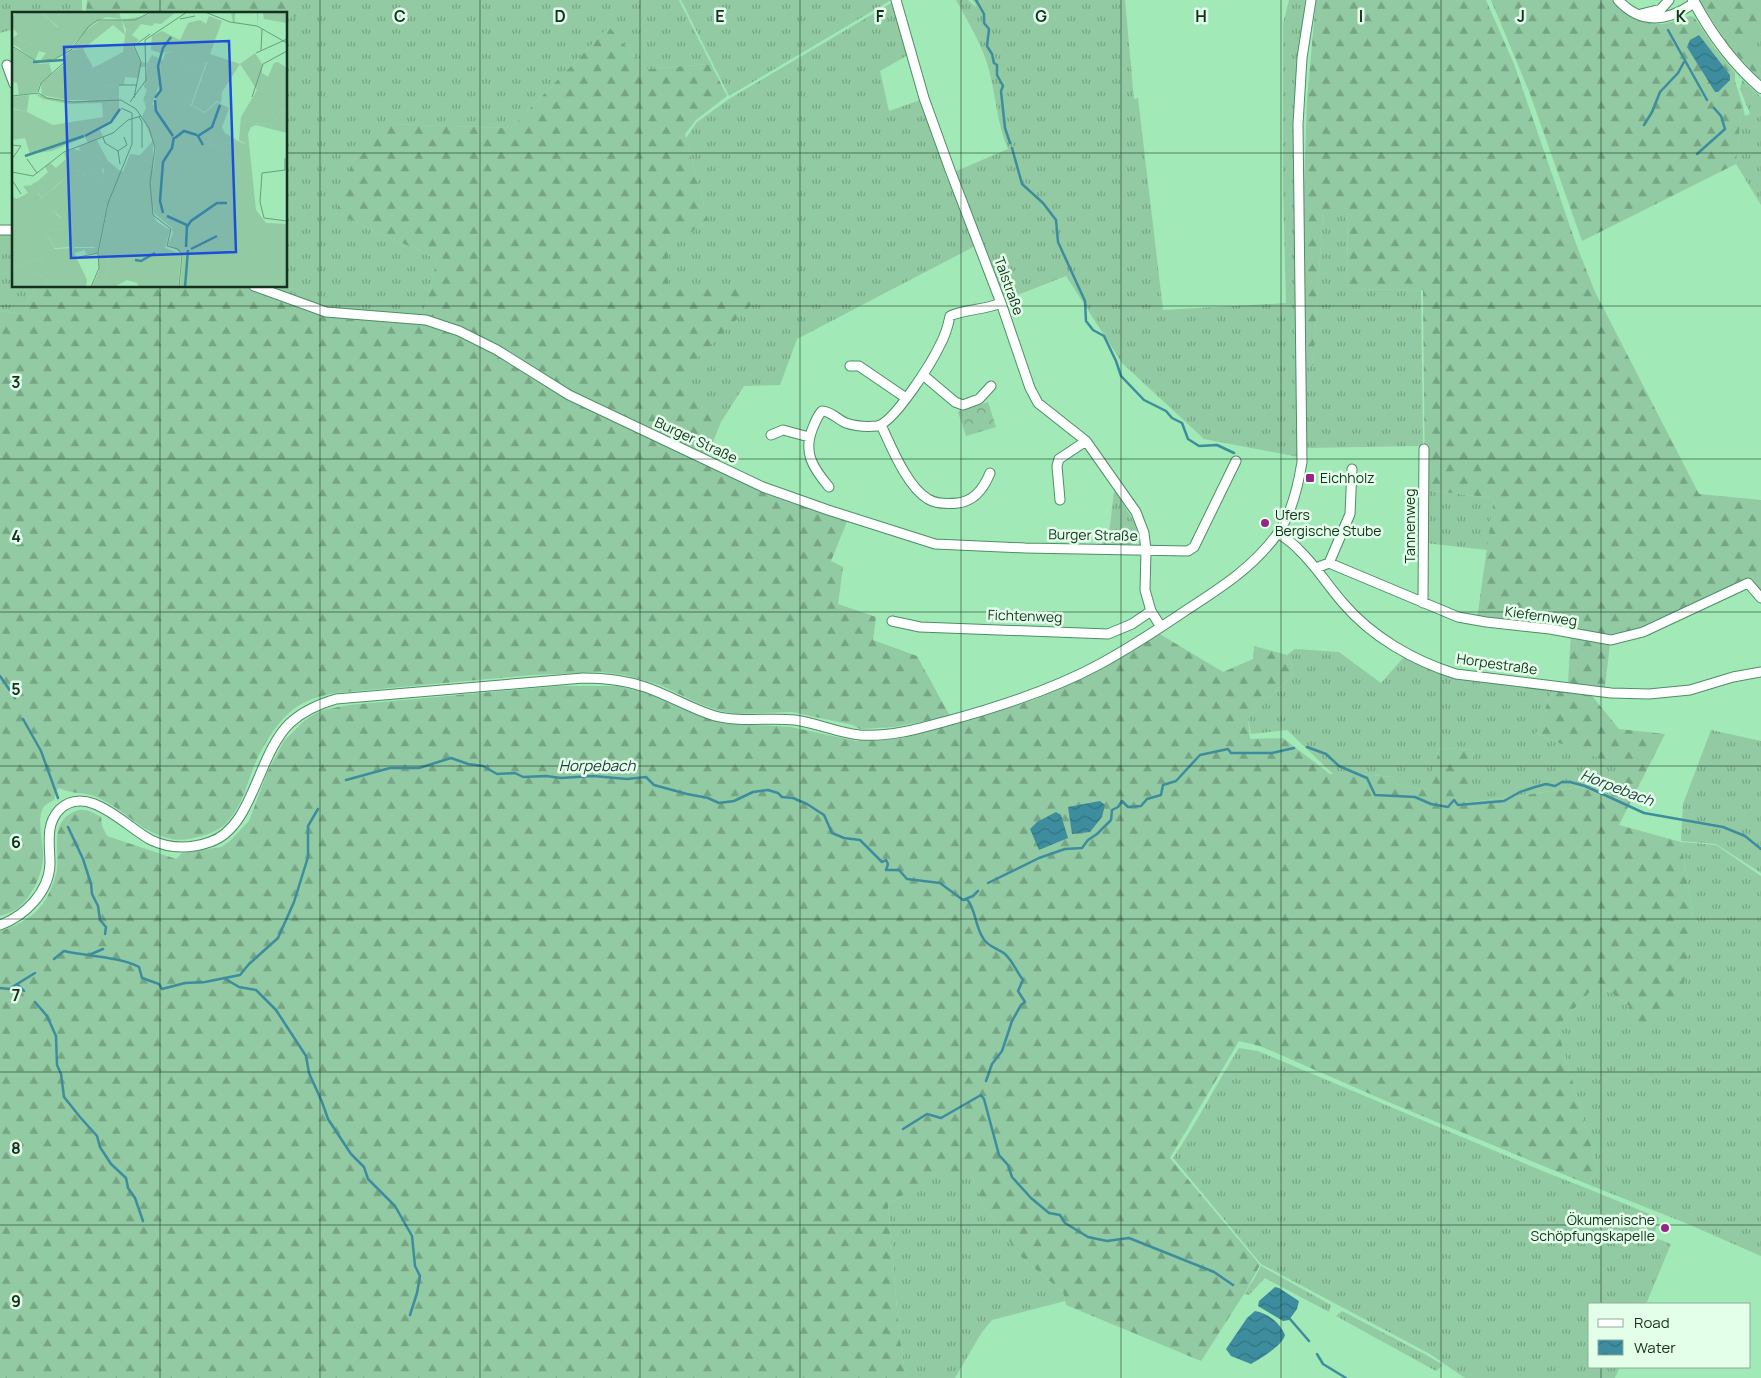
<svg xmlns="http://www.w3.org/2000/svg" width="1761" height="1378" font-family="Manrope,sans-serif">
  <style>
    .grass { fill: url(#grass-tufts) }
    .forest { fill: url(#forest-firs) }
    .park { fill: url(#park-crowns) }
    .water { fill: url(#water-waves) }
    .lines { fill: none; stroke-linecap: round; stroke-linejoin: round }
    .stream { stroke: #3d8d9e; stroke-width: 2.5 }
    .minor-casing { stroke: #4a9063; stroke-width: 11 }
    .major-casing { stroke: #4a9063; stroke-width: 12 }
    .minor { stroke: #fff; stroke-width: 9 }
    .major { stroke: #fff; stroke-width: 10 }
    .grid { fill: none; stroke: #13311e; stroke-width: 1; stroke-opacity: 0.55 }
    .poi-dot { fill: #952687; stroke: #e3ffea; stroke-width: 2 }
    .labels { text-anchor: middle; stroke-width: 5; stroke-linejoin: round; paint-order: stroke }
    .street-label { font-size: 14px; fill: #13311e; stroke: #e3ffea }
    .poi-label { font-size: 14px; fill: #13311e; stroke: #e3ffea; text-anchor: start }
    .water-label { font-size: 15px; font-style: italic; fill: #233c42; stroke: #e3ffea }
    .inset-river { fill: none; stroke: #3d8d9e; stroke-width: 2.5 }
    .inset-road { fill: none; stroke: #689f7a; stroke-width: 1 }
    .view { fill: #1d4ed8; fill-opacity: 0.15; stroke: #1d4ed8; stroke-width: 2.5 }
    .inset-edge { fill: none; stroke: #13311e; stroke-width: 2.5 }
    .grid-label { font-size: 16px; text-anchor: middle; font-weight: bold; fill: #13311e; stroke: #e3ffea; stroke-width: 5; stroke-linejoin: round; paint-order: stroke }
  </style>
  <defs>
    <pattern id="grass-tufts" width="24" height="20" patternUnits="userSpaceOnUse" patternTransform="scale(1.25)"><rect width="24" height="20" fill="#92caa3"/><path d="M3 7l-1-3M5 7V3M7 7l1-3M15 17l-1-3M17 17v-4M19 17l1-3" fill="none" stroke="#76a584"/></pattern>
    <pattern id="forest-firs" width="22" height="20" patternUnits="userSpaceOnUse" patternTransform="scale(1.25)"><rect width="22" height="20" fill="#92caa3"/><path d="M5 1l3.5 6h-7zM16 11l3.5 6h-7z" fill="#76a584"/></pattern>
    <pattern id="park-crowns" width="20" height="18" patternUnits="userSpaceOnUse" patternTransform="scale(1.25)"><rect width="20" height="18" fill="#92caa3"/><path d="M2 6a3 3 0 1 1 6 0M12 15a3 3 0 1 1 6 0" fill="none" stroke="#76a584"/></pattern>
    <pattern id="water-waves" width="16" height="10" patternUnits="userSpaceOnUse" patternTransform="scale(1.25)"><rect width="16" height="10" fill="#3d8d9e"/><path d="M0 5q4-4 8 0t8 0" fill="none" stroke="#327480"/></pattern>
  </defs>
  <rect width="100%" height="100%" fill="#a1e9b7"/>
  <path class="grass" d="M0 0H82V11L72 14H14V29L0 33Z
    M285 0H679L711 64 646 69 609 27 511 128 391 124 336 213 437 259 423 317 327 311 262 286H286V19L296 15Z
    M681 0H891L729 96Z
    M956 0H968L976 7 975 3 972 0H1125L1134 99 1138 98 1163 310 1286 303 1283 188V24L1289 0H1305L1297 96 1299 457 1204 439 1122 363 1066 276 1002 301 954 172 1008 149C997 125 996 96 989 70 983 46 968 22 956 0Z
    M893 2 908 55 880 71 889 111 923 99 946 176 977 245 797 339 780 385 744 386 721 422 678 377 667 290V248L708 220 686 138 697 122 729 99Z
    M1761 33V67L1741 41Z
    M1742 80 1761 97V205L1736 164 1742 103 1745 116 1750 114 1740 89Z
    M1348 208 1347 289 1421 290 1423 446 1306 448 1303 365H1313L1323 212Z
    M0 233H14V286H36L23 314 0 311Z
    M1425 490 1494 498 1487 550 1425 543Z
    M1114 492 1117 493 1135 524 1139 539 1134 544H1102L1109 534Z
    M1295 649 1339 652 1381 683 1404 657 1455 679 1553 688 1536 734 1622 767 1606 797 1581 787 1465 803 1474 750 1440 748 1428 790 1396 784 1392 777 1361 774H1333L1287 730 1251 734 1248 718 1295 673 1287 655Z
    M1711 730 1761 741V873L1716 844 1681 841 1683 804Z
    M1681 842 1716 845 1761 876V1256L1683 1222 1587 1184 1598 1169 1557 1027 1598 983 1629 1006 1627 1026 1693 917Z
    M1239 1048 1258 1051 1545 1172 1586 1188 1659 1218 1653 1237 1671 1244 1646 1304H1590V1367H1620L1615 1378H1465L1430 1354 1261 1264 1173 1158C1197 1123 1216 1084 1239 1048Z
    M935 1173H971L983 1206 1022 1258 1063 1292 1065 1301 992 1320 982 1332 955 1378H906L899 1332 888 1205Z
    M1261 1266 1331 1305 1329 1312 1265 1278 1249 1295 1244 1294 1254 1279Z
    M1342 1311 1428 1356 1443 1365 1436 1371 1336 1316Z"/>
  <path class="forest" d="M87 0H285L297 16 286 19V14H86Z
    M1316 0H1486L1514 64 1576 244 1595 292 1699 494 1761 500V594L1748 580 1643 631 1611 634 1605 687 1568 683 1571 631 1477 619 1494 498 1425 490 1423 290 1347 289 1348 208 1323 213 1313 365H1303L1304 187 1307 100Z
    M1491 0H1612C1624 13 1641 24 1660 24 1670 24 1680 18 1690 16L1694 17 1714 47 1735 73V81L1742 103 1736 164 1582 241 1530 94Z
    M1699 0H1761V33L1742 41 1761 67V81L1729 46Z
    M609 27 646 69 711 64 727 96 696 120 685 134 708 220 668 248V290L739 286 754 302 679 377 721 422 707 457 663 438 423 317 437 259 336 213 351 166 391 124 511 128Z
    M36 286H248L297 306 422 322 474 340 572 399 848 519 831 561 843 567 838 604 876 617 873 640 917 656 950 716 894 727 860 729 853 725 792 712 736 714 720 711 700 704 660 685 625 675 601 672 532 675 335 693C319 696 302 701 290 712 274 726 262 747 254 766 247 784 242 806 228 821 221 830 209 834 198 837 189 839 181 841 172 839 143 834 125 810 99 798 84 791 74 795 59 788L57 790 54 800C50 802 44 805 42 810 38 824 42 838 43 852 44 872 33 896 18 908 13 912 6 914 0 916V311L23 314Z
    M1158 633 1223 672 1253 659 1254 646 1287 655 1295 673 1248 718 1250 739 1283 738 1330 774H1361L1392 777 1396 784 1427 790 1440 748 1474 750 1466 803 1581 787 1607 797 1621 767 1536 734 1553 688 1591 691 1592 696 1619 729 1665 734 1619 825 1681 842 1693 917 1683 991 1658 1027 1626 1026 1629 1006 1598 983 1557 1027 1598 1169 1587 1184 1386 1101 1260 1046 1239 1041 1170 1158 1260 1265 1244 1294 1201 1361 1066 1305 1063 1292 1022 1258 983 1206 971 1173H936L888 1205 899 1332 906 1378H0V931C19 925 35 917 46 899 50 892 54 882 56 874 61 855 49 826 70 814 82 806 90 811 101 817L102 826 107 836 176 859 182 853 221 847 230 841 249 821 267 773 284 741 304 721 313 715 323 710 349 705 558 686H617L644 692 700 716 722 723 791 727 856 741 894 738 959 723 1034 700 1100 670Z"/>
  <path class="park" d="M988 402 996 427 966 436 958 412Z"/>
  <path class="water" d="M1699 35 1730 75V80L1718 92H1715L1687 47 1690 40Z
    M1100 801 1105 805 1102 817 1090 832 1072 834 1068 807Z
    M1056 812 1061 815 1068 838 1039 850 1030 829 1037 822Z
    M1275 1287 1279 1288 1299 1301 1297 1309 1289 1320 1283 1321 1258 1306 1259 1301Z
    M1255 1311C1268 1313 1280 1323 1285 1335 1283 1345 1260 1359 1251 1364L1231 1356 1226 1349 1247 1318Z"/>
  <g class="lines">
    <path class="stream" d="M976 0 984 14V23L989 29 987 46 992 54 994 63 997 65V75L1003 86 1001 91 1005 128 1010 143
      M1668 30 1707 100
      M1644 125 1652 112 1660 92 1678 73 1684 62
      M1012 148 1022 184 1043 203 1056 220 1058 242 1085 301 1086 321 1093 330 1104 336 1116 361 1121 376 1144 400 1166 411 1172 418 1182 423 1188 439 1199 446 1217 445 1234 453
      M1697 154 1725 129 1721 116 1714 108
      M0 676 15 698
      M23 719 41 751 58 798
      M1307 747 1326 754 1339 766 1367 778 1375 795 1415 797 1431 804 1448 807 1454 800 1458 805 1504 801 1520 792 1535 787 1546 784 1555 786 1562 782H1570L1585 786 1644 813 1723 827 1745 836 1761 849
      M346 780 390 768H419L451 758 468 764 483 766 497 774 515 773 523 777 546 776 561 778 593 776 627 779 646 777 654 785 687 794 708 798 719 803 734 801 753 792 768 790 778 793 782 797 793 798 807 804 824 815 832 833 844 838 860 840 882 862 886 860 888 864 886 870H899L907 879 940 883 963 900 973 896 978 891
      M68 827 83 859 91 884 92 894 98 906 100 920 106 927 105 934
      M988 883 1039 858 1065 849 1082 848 1088 840 1097 834 1111 820 1112 810 1118 807 1122 801 1128 807 1141 806 1147 799 1161 795 1163 785 1176 781 1200 755 1228 749 1231 753H1272L1294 748
      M967 899C976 910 975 926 983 938 988 947 997 948 1005 954 1012 960 1017 972 1023 980L1018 991 1025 1002 1021 1005 1012 1021 1002 1051 992 1064 986 1081
      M89 955 103 949
      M54 959 64 951C86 956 121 957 139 967L142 978 159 984 162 989 185 983 205 982 240 975 249 964 278 938 294 902 308 857V826L318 809
      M224 978 239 987 256 990 276 1010 306 1056 309 1073 322 1102 328 1119 351 1154 364 1167 368 1179 395 1206 412 1236 415 1266 420 1276 417 1293 410 1315
      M17 984 24 991
      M0 988 9 989 35 973
      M35 1002 47 1016 56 1036 57 1065 61 1074 64 1097 80 1117 97 1136 100 1147 111 1164 126 1178 128 1188 135 1198 143 1221
      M903 1129 927 1114 941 1118 981 1095 984 1099 999 1155 1008 1165 1012 1177 1031 1198 1049 1213 1060 1215 1065 1223 1088 1237 1107 1241 1129 1238 1214 1272 1233 1285
      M1290 1319 1309 1341
      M1317 1354 1323 1364 1346 1378"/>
    <defs>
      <path id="minor" d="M896 0 924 98 950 170 1001 303 1030 388 1038 403 1086 441 1136 512 1144 533 1146 550 1145 590 1151 611 1161 627
        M1618 0C1642 26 1668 21 1694 3
        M1641 14 1661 9 1669 0
        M7 65 14 84
        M0 230H14
        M254 286 326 312 426 320 459 331 497 350 569 395 763 487 828 510 935 544 1025 548 1188 551 1194 547 1236 461
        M850 366H859L906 398
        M923 375 955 402 963 405 979 399 991 386
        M881 425C891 446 907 487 928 499 936 504 948 504 958 503 975 501 984 488 990 473
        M771 435 783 430 809 437
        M829 487C812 467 802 451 814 425 816 420 818 415 822 411 831 411 838 420 846 423 855 426 867 427 877 426 894 423 932 362 940 345 945 336 948 326 950 316 966 309 984 310 1001 303
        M1060 500 1057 466 1059 459 1086 441
        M1278 533C1285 538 1293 543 1299 550 1316 566 1328 586 1343 603 1372 637 1414 661 1456 674L1611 693 1649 694 1690 690 1733 677 1761 672
        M1329 563 1350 514 1352 469
        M1316 568 1329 563 1458 617 1486 622 1550 629 1611 640 1643 632 1748 583 1761 598
        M1423 603 1424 449
        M892 621 920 627 1108 634 1132 624 1151 611
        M0 925C25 916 49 892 50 864 50 846 45 825 59 810 87 782 126 827 151 840 170 849 190 849 210 842 253 828 257 755 290 723 303 711 319 704 336 699L583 678C605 678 625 680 645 687 669 695 691 709 715 716 741 723 768 717 795 720 817 723 838 733 860 735 890 737 918 729 947 721 999 707 1052 690 1100 664 1129 648 1157 630 1185 611 1219 589 1254 567 1278 533 1292 513 1298 487 1302 462L1298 124 1302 58 1311 0"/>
      <path id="major" d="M1693 0C1711 34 1732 63 1761 88"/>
    </defs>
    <use href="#minor" class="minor-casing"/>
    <use href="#major" class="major-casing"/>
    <use href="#minor" class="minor"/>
    <use href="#major" class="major"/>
  </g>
  <path class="grid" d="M160 0V14M320 0V1378M480 0V1378M640 0V1378M800 0V1378M961 0V1378M1121 0V1378M1281 0V1378M1441 0V1378M1601 0V1304M0 153H14M286 153H1761M160 286V1378M0 306H1761M0 459H1761M0 612H1761M0 766H1761M0 919H1761M0 1072H1761M0 1225H1761M1601 1367V1378"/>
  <g class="poi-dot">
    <rect x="1305" y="473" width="10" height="10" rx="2.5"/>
    <circle cx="1265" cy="523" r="5"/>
    <circle cx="1665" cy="1228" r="5"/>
  </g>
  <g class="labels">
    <g class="street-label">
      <text transform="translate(1009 286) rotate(70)" y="5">Talstraße</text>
      <text transform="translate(696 440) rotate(25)" y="5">Burger Straße</text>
      <text transform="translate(1410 526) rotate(-90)" y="5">Tannenweg</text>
      <text transform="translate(1093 535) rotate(1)" y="5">Burger Straße</text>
      <text transform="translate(1025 616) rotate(2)" y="5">Fichtenweg</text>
      <text transform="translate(1541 616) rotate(8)" y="5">Kiefernweg</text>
      <text transform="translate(1497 664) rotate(8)" y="5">Horpestraße</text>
    </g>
    <g class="poi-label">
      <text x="1320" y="483">Eichholz</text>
      <text x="1275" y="520">Ufers<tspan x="1275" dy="16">Bergische Stube</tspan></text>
      <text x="1655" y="1225" text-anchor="end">Ökumenische<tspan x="1655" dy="16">Schöpfungskapelle</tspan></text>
    </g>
    <g class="water-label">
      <text x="597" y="771">Horpebach</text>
      <text transform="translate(1617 788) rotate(21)" y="5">Horpebach</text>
    </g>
  </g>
  <g transform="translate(12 12)">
    <rect width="275" height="275" fill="#a1e9b7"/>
    <path d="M29 0H107L109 7 95 5 81 11 57 37 51 24 56 9 46 15ZM140 0H164L149 12 140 11 136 3ZM219 0H223V11L245 13V0H275V11L252 7 251 1H246L245 13 221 11ZM197 4 210 9 198 42 228 52 243 41 250 52V61L256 65 262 51 266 50 275 56V99L270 98 261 111 237 112 234 132 227 128 229 105 245 78 228 52 210 80 209 91 205 89 193 100 180 93 195 51 176 55 170 50 173 46 162 39 148 41 139 38 140 24 150 19 168 28 176 11 188 8 194 12ZM110 8 113 23 101 13 71 37H61L73 19 87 9ZM13 16 23 28 11 38 0 32V27ZM0 35 28 52 37 51 40 61 28 71 25 80 7 83 5 71 0 70ZM144 48 148 50 149 67 143 66 148 71 140 93 131 88 135 78 132 75 135 57 141 59ZM107 73V100L88 117 91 125 84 127 96 149 107 158 101 163 90 156 91 165 82 160 73 163 67 158 64 160 72 184V198L88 192 95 194 86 241H83V235H62L60 211 56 216 33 219 43 237 60 236 75 268 74 275H35L33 266 20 259 21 252 32 248 31 245 4 254 0 261V185L5 187 16 181 11 174 23 173 27 183 50 208 40 191 42 177 53 166 32 184 26 169 36 160 33 155 38 151 44 156 54 147 52 141 62 137 68 139 67 135 76 131 73 125 40 139 18 142 13 126 0 128V97L15 100 0 96V85L17 83 15 100 41 113 91 105 90 91 57 92 31 87 23 82 55 90 97 87 79 86 78 83 88 74ZM209 113 213 121 226 129 200 134 196 125ZM91 239 97 242 95 262 87 275H80L87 259V241Z" fill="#92caa3"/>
    <path d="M5 0H29L45 15 56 9 60 18 51 24 57 37 61 34 47 45 28 49 34 41 27 39 23 48 6 36 11 38 23 28 13 16 6 22 0 15V5ZM136 3 142 12 140 14 129 12 120 23 127 28 121 34 128 50 135 51 134 55H128L127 66 113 65 112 73 88 74V83L78 84 97 88H55L30 83 29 71 53 52 54 43 60 38 71 37 81 55 78 57 87 53 111 40 114 17 110 8ZM162 39 175 43 170 50 176 55 194 51 179 93 193 101 205 90 217 96 211 113 196 125 200 134 226 129 233 132 232 121 237 112 261 111 270 98 275 99V121L244 113 239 115 236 122 244 198 254 211 275 212V275H168L171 242 156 233 161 221 160 216 142 201 139 176 144 136 130 104 134 96 132 89 142 93 146 83 148 72 143 70V66H149L148 50 144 49 141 59 135 57V52L140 43 151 48 153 41ZM141 129V203L145 210 158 218 153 236 169 242 166 275H127L125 271 115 268 102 275H87L95 262 97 242 87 241 96 194 88 193 83 205 72 199V184L60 173 65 168 64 160 68 158 72 163 82 160 91 165 92 154 101 163 107 158 111 160 118 142 128 143ZM53 167 42 177 46 181 40 191 49 194 53 209 34 192 20 172 26 169 32 184ZM60 210 62 236H83V241L74 242 73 238 62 241 60 235 43 236 33 219 55 216ZM31 245 32 248 22 252 20 259 33 266 35 275H0V261L4 254Z" fill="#92caa3"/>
    <path class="inset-river" d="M21 50 52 48M143 86 149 78 146 54 151 36 159 25M143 88 144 99 161 124M73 124 99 110 108 97M163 126 172 119 185 123M191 133 186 124 200 115 208 93M13 144 72 124M151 201 148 189 151 150 160 136 162 125M155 204 175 213 174 235M175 215 179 209 205 191H215M179 237 205 224M123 248 129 249 143 241M173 275 176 238"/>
    <path class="inset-road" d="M193 0 218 10 245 14 275 31M168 7 183 4M0 34 24 49 43 47 59 38 76 15 86 8H123L139 0M249 38 250 17M244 41 275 27M107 73H125M26 80 29 71 54 49M0 84 26 81 35 86 61 90 109 88 124 97 137 116 143 136 138 171 141 203 159 217 155 234 166 237 170 243 167 275M240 85 251 52 275 39M122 86 129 50 122 34 138 22M118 90 134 68 133 28 175 0M127 105 130 110V136M91 125 93 131 106 139 108 152M0 133 9 134 0 147M106 139 115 133 112 125M273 146V158L250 161 248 190 252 206 275 209M15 147 25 161M0 160 21 164 52 140 101 121 116 108 129 104M0 168 9 182M67 245 86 241M79 275 87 256 86 241 96 191 120 132V101L109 96"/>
    <path class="view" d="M217 29 224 240 59 246 52 35Z"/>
    <rect width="275" height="275" class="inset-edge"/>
  </g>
  <g class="grid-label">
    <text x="400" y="22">C</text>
    <text x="560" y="22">D</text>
    <text x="720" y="22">E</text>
    <text x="880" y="22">F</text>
    <text x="1041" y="22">G</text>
    <text x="1201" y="22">H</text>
    <text x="1361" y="22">I</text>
    <text x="1521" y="22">J</text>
    <text x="1681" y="22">K</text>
    <text x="16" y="388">3</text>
    <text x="16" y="542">4</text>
    <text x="16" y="695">5</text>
    <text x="16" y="848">6</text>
    <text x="16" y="1001">7</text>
    <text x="16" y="1154">8</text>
    <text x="16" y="1307">9</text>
  </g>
  <rect x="1588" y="1303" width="162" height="65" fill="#e3ffea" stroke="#90ad98"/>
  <rect x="1598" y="1319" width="25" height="8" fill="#ffffff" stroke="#90ad98"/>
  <text x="1634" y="1328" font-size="15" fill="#13311e">Road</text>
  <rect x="1598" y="1340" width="25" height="15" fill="url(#water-waves)" stroke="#90ad98"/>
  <text x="1634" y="1353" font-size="15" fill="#13311e">Water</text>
</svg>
